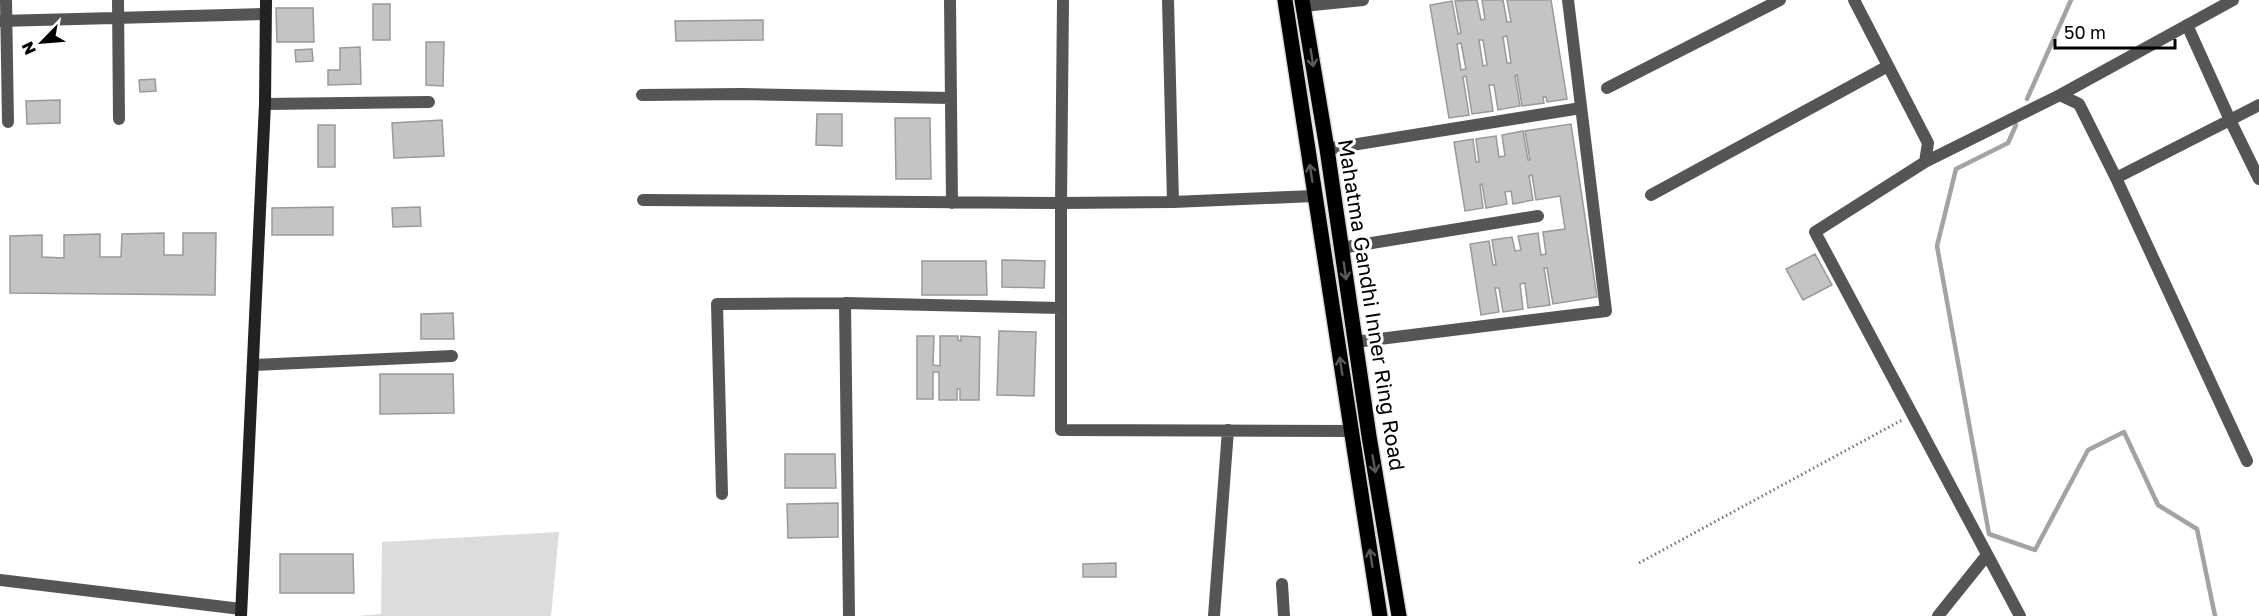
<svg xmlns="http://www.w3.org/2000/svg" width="2259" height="616" font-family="'Golos Text',sans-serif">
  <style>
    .green { fill: #dcdcdc }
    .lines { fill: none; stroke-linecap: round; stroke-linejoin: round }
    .stream { stroke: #a3a3a3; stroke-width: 4.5 }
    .building { fill: #c4c4c4; stroke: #999; stroke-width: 1.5; fill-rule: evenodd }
    .primary-casing { stroke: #dbdbdb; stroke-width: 18 }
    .path { stroke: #777; stroke-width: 3; stroke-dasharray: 1.5 3; stroke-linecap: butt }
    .minor { stroke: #555; stroke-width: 12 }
    .tertiary { stroke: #555; stroke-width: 12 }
    .secondary { stroke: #222; stroke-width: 12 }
    .primary { stroke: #000; stroke-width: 15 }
    .oneway { stroke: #595959 }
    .labels { text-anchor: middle; stroke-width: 6; stroke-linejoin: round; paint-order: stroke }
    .street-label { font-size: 21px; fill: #000; stroke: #fff }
  </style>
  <rect width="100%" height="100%" fill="#fff"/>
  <path class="green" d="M559 532 551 616H357L381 614 382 542Z"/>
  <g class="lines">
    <path class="stream" d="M2027 99 2071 0
      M2016 125 2008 143 1956 169 1937 246 1989 534 2035 550 2088 450 2124 432 2158 505 2197 529 2215 616"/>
  </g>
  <path class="building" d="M1477 0 1481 20 1485 19 1482 0H1503L1507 22H1511L1507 0H1551L1567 99 1547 102 1546 97H1543L1544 103 1522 106 1517 75 1515 76 1520 106 1498 110 1494 85H1489L1493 111 1472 114 1466 76 1463 77 1469 115 1449 118 1430 5 1452 1 1458 34 1461 33 1455 1ZM1507 36 1511 63H1507L1503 37ZM1479 40H1483L1487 65 1483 66ZM1461 43 1466 69 1461 70 1457 44Z
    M373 4H390V40H373Z
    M276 8H313L314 42H277Z
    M763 20V40L676 41 675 21Z
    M426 42H444L443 86 426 85Z
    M360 47 361 84 328 85V70H340V48Z
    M312 49 313 61 296 62 295 50Z
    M155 79 156 91 140 92 139 80Z
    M60 100V123L27 124 26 101Z
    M817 114H842V146L816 145Z
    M895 118H930L931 179H896Z
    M442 120 444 156 394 158 392 123Z
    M1571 124 1597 297 1553 304 1547 268H1544L1550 305 1528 308 1525 283 1520 284 1523 309 1503 312 1499 288H1495L1499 312 1481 315 1470 244 1489 241 1493 265H1496L1492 240 1512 237 1515 251 1521 250 1518 236 1538 233 1541 255 1546 254 1543 232 1565 229 1560 196 1536 200 1532 175 1529 176 1533 200 1513 204 1511 191 1505 192 1507 204 1486 208 1482 184 1480 185 1483 208 1465 211 1454 142 1473 139 1476 162H1479L1476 139 1496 136 1499 157 1505 156 1502 135 1523 131 1528 160H1530L1525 131Z
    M318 125H335V167H318Z
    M333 207V235H272V208Z
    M420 207 421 226 393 227 392 208Z
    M164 233V255H183V233H216L215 295 10 293V236L42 235V257L64 258V235L100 234V257H121L122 234Z
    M1815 254 1832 285 1803 300 1786 269Z
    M1002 260 1045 261 1044 288 1002 287Z
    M922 261H986L987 295H922Z
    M453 313 454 339H421V314Z
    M999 331 1036 332 1034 396 997 395Z
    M917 336H934L933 365 940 366V336H958V340L961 341V336L980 337 979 400H960V389H957V400H939V372H933V399H917Z
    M380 374H453L454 413 380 414Z
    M785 454H835L836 488H785Z
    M838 503V537L788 538 787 504Z
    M280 554H353L354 593H280Z
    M1116 563V577H1083V564Z"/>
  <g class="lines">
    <defs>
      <path id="primary" d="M1285 0 1380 616
        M1302 0 1327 149 1369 436 1399 616"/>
    </defs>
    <use href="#primary" class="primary-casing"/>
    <path class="path" d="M1639 563 1902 420"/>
    <path class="minor" d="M6 0 8 122
      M118 0 119 119
      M950 0 952 203
      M1168 0 1173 202
      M1854 0 1928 143 1925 162 1815 232 2020 616
      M1303 6 1363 0
      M0 21 265 14
      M1607 88 1780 0
      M642 95 742 94 951 98
      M2060 95 2233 0
      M265 104 429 102
      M2259 105 2230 120 2259 179
      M1327 149 1581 108
      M1925 162 2060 95 2079 104 2116 178 2230 120 2187 25
      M2116 178 2247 461
      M1651 195 1888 66
      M1314 196 1173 202 1061 203V430L1351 431
      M643 200 1061 203 1063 0
      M1341 248 1538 216
      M1355 342 1606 311 1568 0
      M253 365 452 356
      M722 494 717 304 845 303
      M1282 584 1284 616
      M849 616 845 303 1061 308
      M1214 616 1228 430
      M1938 616 1987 555"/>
    <path class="tertiary" d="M0 580 241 609"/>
    <path class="secondary" d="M241 616 265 104 266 0"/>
    <use href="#primary" class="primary"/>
  </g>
  <defs><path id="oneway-shaft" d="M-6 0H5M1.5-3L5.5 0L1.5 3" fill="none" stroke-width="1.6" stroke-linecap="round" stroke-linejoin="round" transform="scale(1.5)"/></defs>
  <g class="oneway">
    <use href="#oneway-shaft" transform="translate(1312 58) rotate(81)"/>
    <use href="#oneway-shaft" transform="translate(1311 173) rotate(-99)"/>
    <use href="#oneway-shaft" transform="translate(1345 271) rotate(82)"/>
    <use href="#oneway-shaft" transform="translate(1341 366) rotate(-99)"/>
    <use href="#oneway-shaft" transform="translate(1374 464) rotate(80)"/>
    <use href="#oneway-shaft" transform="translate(1371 558) rotate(-99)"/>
  </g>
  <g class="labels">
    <g class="street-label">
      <text transform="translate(1371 305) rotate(81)" y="7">Mahatma Gandhi Inner Ring Road</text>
    </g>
  </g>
  <g transform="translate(42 42) rotate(245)" stroke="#ffffff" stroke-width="4.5" paint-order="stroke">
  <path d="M0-4.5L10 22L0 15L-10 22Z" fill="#000000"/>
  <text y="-9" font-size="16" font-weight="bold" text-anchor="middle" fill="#000000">N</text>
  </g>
  <path d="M2055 39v9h120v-9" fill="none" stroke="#000000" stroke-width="3"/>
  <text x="2064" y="39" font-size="18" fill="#000000" stroke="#ffffff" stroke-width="4.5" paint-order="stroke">50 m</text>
</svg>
